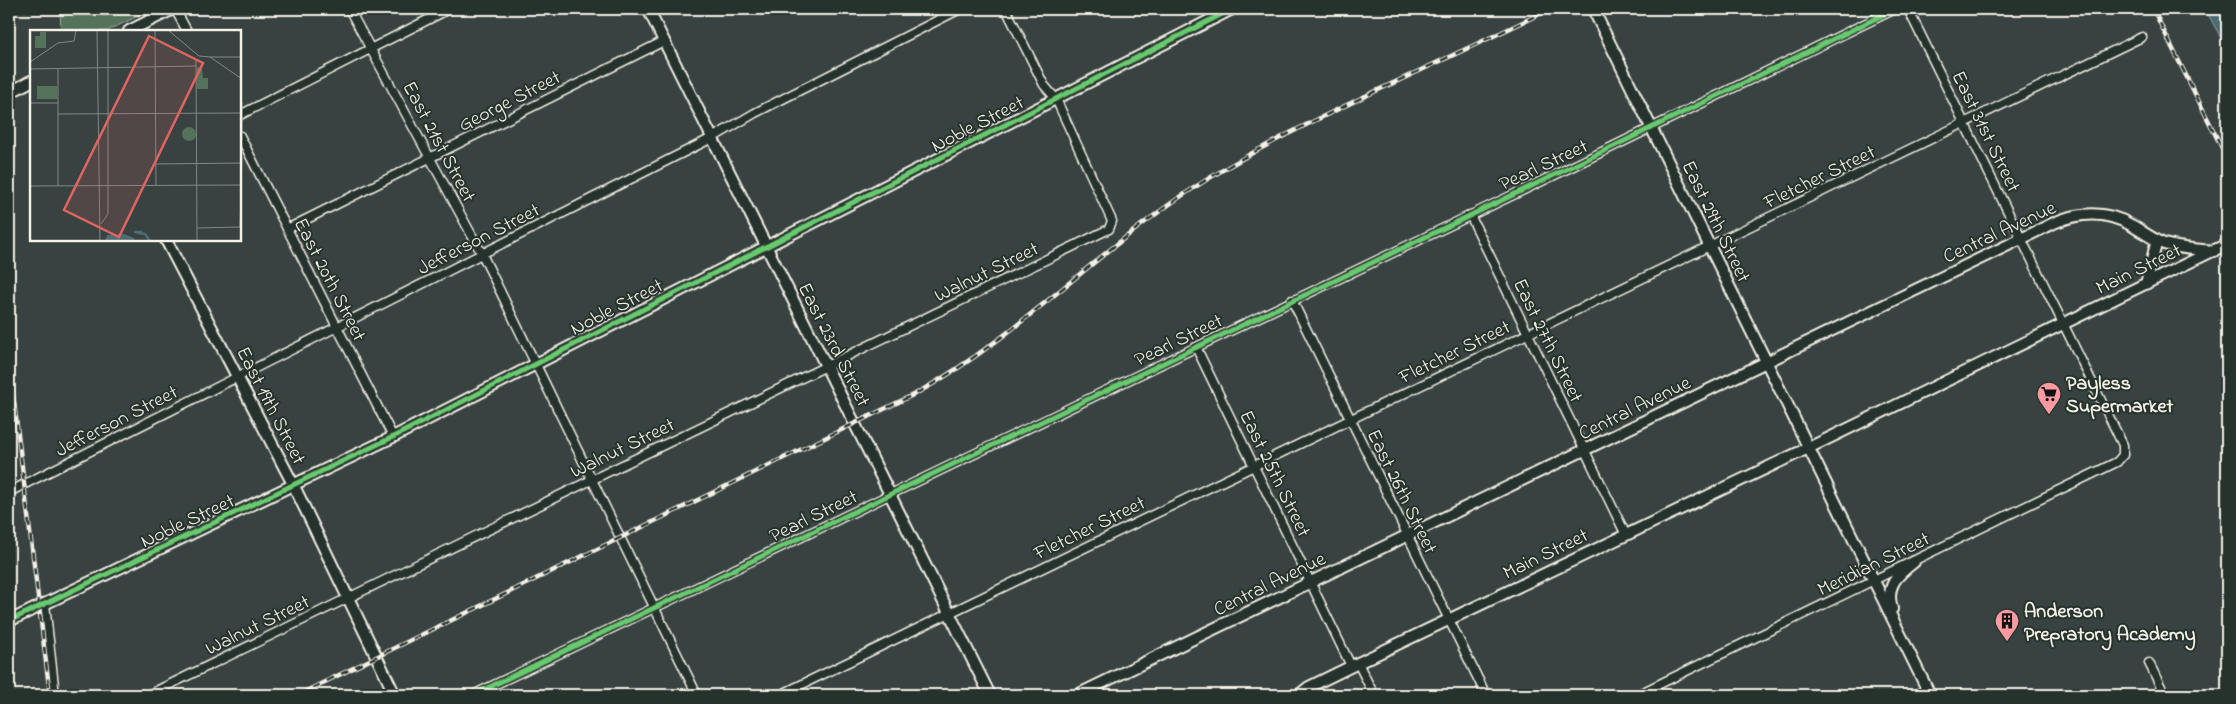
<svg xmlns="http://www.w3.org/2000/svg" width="2236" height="704" font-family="'Indie Flower',sans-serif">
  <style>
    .green { fill: #55725a; stroke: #a4b2a1 }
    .water { fill: #4b6c72; stroke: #8fa1a1 }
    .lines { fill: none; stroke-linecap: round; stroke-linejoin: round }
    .street-casing { stroke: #f4f1e8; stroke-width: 11 }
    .secondary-casing { stroke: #f4f1e8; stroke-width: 14 }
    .street { stroke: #26332d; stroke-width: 8 }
    .secondary { stroke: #26332d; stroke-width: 10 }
    .rail-casing { stroke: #f4f1e8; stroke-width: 4.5 }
    .rail { stroke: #26332d; stroke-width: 2.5; stroke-dasharray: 8; stroke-linecap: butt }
    .cycleway-casing { stroke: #26332d; stroke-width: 8 }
    .cycleway { stroke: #67ca6e; stroke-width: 5 }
    .labels { text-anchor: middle; stroke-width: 4; stroke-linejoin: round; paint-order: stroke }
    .street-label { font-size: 20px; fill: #f4f1e8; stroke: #26332d }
    .poi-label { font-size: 20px; font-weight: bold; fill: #f4f1e8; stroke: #26332d; text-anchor: start }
    .inset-river { fill: none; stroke: #4b6c72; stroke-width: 2.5 }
    .inset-road { fill: none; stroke: #838884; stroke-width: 1 }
    .view { fill: #df6462; fill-opacity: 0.15; stroke: #df6462; stroke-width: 2.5 }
    .inset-edge { fill: none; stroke: #f4f1e8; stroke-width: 2.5 }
  </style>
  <rect width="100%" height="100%" fill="#384241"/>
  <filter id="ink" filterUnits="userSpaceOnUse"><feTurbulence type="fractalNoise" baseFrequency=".02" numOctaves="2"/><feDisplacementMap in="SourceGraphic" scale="10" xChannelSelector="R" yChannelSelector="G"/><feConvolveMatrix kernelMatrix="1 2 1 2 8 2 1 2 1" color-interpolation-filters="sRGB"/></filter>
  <g filter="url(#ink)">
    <path class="green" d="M60 9H152L107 31H61Z"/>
    <path class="water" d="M2205 9H2227V48L2226 47Z"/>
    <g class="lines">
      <defs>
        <path id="street" d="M175 9 187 31
          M349 9 482 254 697 695
          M240 115 449 9
          M240 136 393 437
          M1470 215 1625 533
          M287 229 664 41
          M1292 300 1486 695
          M1196 347 1351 666
          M9 492 712 138 755 113 960 9
          M45 604 55 695
          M1358 663 1374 695
          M2149 663 2165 695
          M9 694V695
          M148 695 1109 229 1112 221 1056 99 1044 85 1006 9
          M473 695 1569 168 1895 9
          M780 695 2142 37
          M1637 695 2117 462 2123 455V445L1908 9"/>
        <path id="secondary" d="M648 9 990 695
          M1593 9 1930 695
          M129 31 173 9
          M9 93 31 81
          M166 240 294 486 395 695
          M2146 284 2157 240
          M1892 609C1885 586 1897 575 1914 562
          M9 621 393 437 1232 9
          M1077 695 2056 222C2081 212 2107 211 2131 225 2142 231 2152 239 2164 244 2180 249 2197 249 2214 251
          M1299 695 1309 687 1358 663 1823 441 2227 244"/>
      </defs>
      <use href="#street" class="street-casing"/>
      <use href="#secondary" class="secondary-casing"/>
      <use href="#street" class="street"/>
      <use href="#secondary" class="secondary"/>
      <defs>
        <path id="rail" d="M2153 9 2227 158
          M9 361 50 695
          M298 695 917 393C1016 338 1093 255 1186 193 1246 153 1311 122 1376 91 1434 64 1492 37 1550 9"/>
      </defs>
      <use href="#rail" class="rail-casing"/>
      <use href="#rail" class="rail"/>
      <defs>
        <path id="cycleway" d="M9 621 393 437 1232 9
          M473 695 1569 168 1895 9"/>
      </defs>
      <use href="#cycleway" class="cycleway-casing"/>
      <use href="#cycleway" class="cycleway"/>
    </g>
  </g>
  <defs>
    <symbol id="supermarket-pin" viewBox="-11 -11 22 30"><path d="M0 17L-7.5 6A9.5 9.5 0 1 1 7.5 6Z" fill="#ff9aa2" stroke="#26332d"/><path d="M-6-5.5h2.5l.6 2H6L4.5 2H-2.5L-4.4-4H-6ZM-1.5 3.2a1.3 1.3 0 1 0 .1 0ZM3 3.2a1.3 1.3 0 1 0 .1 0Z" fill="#111"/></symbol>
    <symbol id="building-pin" viewBox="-11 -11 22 30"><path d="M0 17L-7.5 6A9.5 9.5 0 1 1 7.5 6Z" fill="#ff9aa2" stroke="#26332d"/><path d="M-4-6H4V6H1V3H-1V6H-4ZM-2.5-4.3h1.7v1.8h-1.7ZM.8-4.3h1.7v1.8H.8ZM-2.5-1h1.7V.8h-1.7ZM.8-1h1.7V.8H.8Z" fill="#111"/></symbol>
  </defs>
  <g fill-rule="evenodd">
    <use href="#supermarket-pin" x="2035" y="380" width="28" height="38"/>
    <use href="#building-pin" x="1993" y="607" width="28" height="38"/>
  </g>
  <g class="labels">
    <g class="street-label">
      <text transform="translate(509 100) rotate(-27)" y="7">George Street</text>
      <text transform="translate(977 123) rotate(-27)" y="7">Noble Street</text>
      <text transform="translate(1987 131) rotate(64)" y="7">East 31st Street</text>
      <text transform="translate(440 141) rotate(62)" y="7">East 21st Street</text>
      <text transform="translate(1543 164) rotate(-25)" y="7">Pearl Street</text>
      <text transform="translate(1819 176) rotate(-26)" y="7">Fletcher Street</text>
      <text transform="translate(1717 221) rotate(64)" y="7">East 29th Street</text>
      <text transform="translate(1999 231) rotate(-25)" y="7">Central Avenue</text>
      <text transform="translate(478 238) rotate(-27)" y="7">Jefferson Street</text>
      <text transform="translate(2138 268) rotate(-26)" y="7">Main Street</text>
      <text transform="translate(986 271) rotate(-26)" y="7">Walnut Street</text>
      <text transform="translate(331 279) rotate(63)" y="7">East 20th Street</text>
      <text transform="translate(616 306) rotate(-27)" y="7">Noble Street</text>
      <text transform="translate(1178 339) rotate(-26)" y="7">Pearl Street</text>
      <text transform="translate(1549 340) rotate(64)" y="7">East 27th Street</text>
      <text transform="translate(835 344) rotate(63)" y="7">East 23rd Street</text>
      <text transform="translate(1454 351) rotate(-26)" y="7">Fletcher Street</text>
      <text transform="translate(272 405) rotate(63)" y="7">East 19th Street</text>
      <text transform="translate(1634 407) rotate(-26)" y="7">Central Avenue</text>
      <text transform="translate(116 420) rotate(-27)" y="7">Jefferson Street</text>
      <text transform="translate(622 447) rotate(-26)" y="7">Walnut Street</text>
      <text transform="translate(1276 473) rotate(64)" y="7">East 25th Street</text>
      <text transform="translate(1403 491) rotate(64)" y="7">East 26th Street</text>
      <text transform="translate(813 515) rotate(-26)" y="7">Pearl Street</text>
      <text transform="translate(187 520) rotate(-25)" y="7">Noble Street</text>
      <text transform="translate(1089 527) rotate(-26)" y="7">Fletcher Street</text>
      <text transform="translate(1545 553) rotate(-26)" y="7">Main Street</text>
      <text transform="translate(1873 563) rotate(-26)" y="7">Meridian Street</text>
      <text transform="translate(1269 583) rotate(-26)" y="7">Central Avenue</text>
      <text transform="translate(257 624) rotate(-26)" y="7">Walnut Street</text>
    </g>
    <g class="poi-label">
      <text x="2066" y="389">Payless<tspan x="2066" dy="23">Supermarket</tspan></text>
      <text x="2024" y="617">Anderson<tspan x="2024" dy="23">Prepratory Academy</tspan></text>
    </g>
  </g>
  <g transform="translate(30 30)">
    <rect width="211" height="211" fill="#384241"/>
    <path d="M10 2H16V18H5V6H10ZM167 37 172 38 173 48H178V59H167ZM7 56H27V69H7ZM152 104a7 7 0 1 1 14 0a7 7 0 1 1-14 0Z" fill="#55725a"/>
    <path d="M94 204 104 208 105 211H75L77 205Z" fill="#4b6c72"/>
    <path class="inset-river" d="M112 202H104L115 204 120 211"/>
    <path class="inset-road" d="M67 0 70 211M125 0 126 155M138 0 169 26 180 27 212 49M28 13 44 11 46 0M180 27H212M166 30 167 211M0 32 28 13M0 39 166 36M212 72V111M0 73H28M28 84 210 83M126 134 212 133M0 156 212 155M28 156V38M71 194 78 184V0M210 197 212 126M167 198 210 197"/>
    <path class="view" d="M119 6 173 33 89 207 34 180Z"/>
    <rect width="211" height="211" class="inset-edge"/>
  </g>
  <rect width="2236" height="704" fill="none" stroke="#26332d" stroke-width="30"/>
  <rect x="15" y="15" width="2206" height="674" fill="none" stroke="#f4f1e8" stroke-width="2" filter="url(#ink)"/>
</svg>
